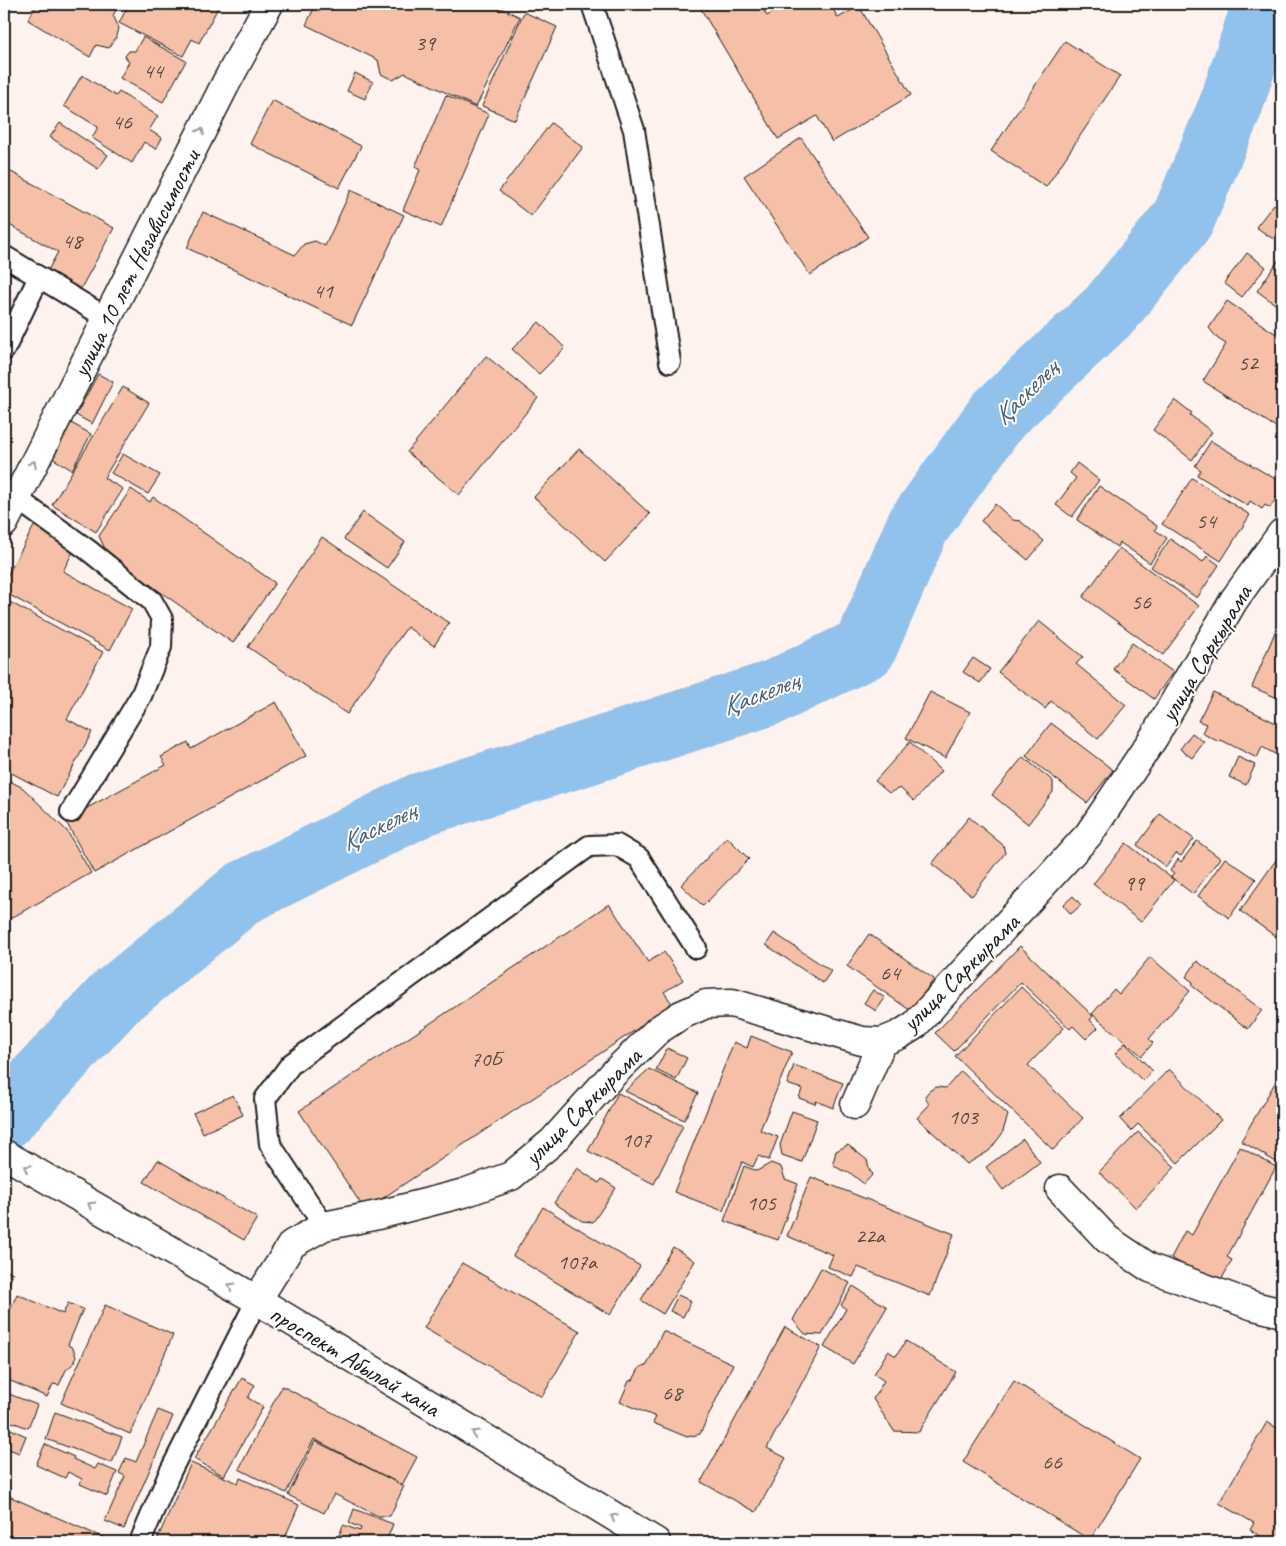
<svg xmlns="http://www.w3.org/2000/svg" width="1286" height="1546" font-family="Caveat,sans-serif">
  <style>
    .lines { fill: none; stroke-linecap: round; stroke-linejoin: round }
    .river { stroke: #91c2ec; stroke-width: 64 }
    .building { fill: #f5c0a7; stroke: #1c1c1c }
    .service-casing { stroke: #1c1c1c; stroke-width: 24 }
    .minor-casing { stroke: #1c1c1c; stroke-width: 31 }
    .secondary-casing { stroke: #1c1c1c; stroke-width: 31 }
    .service { stroke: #fff; stroke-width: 20 }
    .minor { stroke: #fff; stroke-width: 28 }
    .secondary { stroke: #fff; stroke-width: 28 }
    .oneway { stroke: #999 }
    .labels { text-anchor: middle; stroke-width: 4; stroke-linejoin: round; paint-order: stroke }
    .number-label { font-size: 22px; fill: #52453f }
    .street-label { font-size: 25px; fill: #1c1c1c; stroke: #fff }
    .water-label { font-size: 26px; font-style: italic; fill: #4b5e6f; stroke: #fff }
  </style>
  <rect width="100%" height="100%" fill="#fdf2ed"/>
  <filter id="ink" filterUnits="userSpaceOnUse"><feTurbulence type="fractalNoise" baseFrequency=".02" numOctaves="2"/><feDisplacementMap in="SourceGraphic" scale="10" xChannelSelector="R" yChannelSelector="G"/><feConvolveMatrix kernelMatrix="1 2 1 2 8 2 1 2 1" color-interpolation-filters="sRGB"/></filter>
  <g filter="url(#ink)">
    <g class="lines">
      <path class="river" d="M4 1118 115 998 243 893 422 804 581 755 774 692 865 648 918 526 998 415 1111 309 1183 219 1231 105 1264 4"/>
    </g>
    <path class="building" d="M37 4H120L113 15 119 28 117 36 109 48 96 45 90 57 28 20Z
      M129 4H220L199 43 192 39 183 56 119 23Z
      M316 4H492L520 17 476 107 405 73 393 80 381 74 378 60 306 25Z
      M710 4H760L767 16 788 4H830L838 18 859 6 911 95 832 142 817 116 778 139 701 9Z
      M524 12 557 27 515 120 482 106Z
      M143 37 186 61 163 102 120 78 129 62 125 56 129 51H135Z
      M1065 41 1120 76 1046 187 991 151Z
      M355 73 373 82 365 99 347 91Z
      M82 75 116 96 119 92 158 116 149 130 162 138 156 149 144 142 132 163 92 138 98 127 64 106Z
      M446 95 489 114 441 227 403 210 420 170 415 167Z
      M272 100 361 146 339 188 250 144Z
      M60 123 108 155 98 169 50 137Z
      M551 123 583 147 531 216 499 191Z
      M801 138 868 237 810 275 744 176Z
      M4 168 114 228 80 290 47 272 58 252 4 222Z
      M351 190 404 215 352 325 187 248 203 212 295 255 304 244 315 241 325 246Z
      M1274 204 1282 211V227L1273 239 1256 227Z
      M1247 253 1266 267 1242 297 1224 283Z
      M1282 255V309L1257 291Z
      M1227 301 1282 338V431L1203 381 1226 344 1218 339 1209 328Z
      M539 322 565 348 539 374 512 349Z
      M486 356 538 398 459 495 407 452Z
      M98 374 113 382 92 424 76 415Z
      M123 387 149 403 104 478 123 489 96 532 52 505Z
      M1175 400 1192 413 1190 415 1212 432 1192 460 1153 430Z
      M71 423 91 434 72 470 52 458Z
      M1211 441 1282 483V488L1270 508 1265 505 1262 509 1250 501 1248 506 1197 475 1201 470 1195 466Z
      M579 449 650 514 605 562 534 497Z
      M123 454 160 475 148 494 111 473Z
      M1077 463 1099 480 1072 517 1056 505 1076 478 1070 473Z
      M1192 478 1250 515 1221 561 1162 524Z
      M1099 486 1157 526 1155 530 1167 538 1150 563 1119 542 1117 547 1077 520Z
      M131 489 150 502 153 497 275 583 233 643 108 555 99 536Z
      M995 504 1013 520 1020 521 1044 541 1028 560 981 521Z
      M363 512 405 542 387 568 344 539Z
      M34 526 75 548 63 571 132 609 110 650 4 592V582Z
      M322 537 449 623 434 646 407 627 347 714 248 647Z
      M1170 539 1203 562 1207 556 1219 565 1197 598 1151 567Z
      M1119 548 1199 606 1163 655 1083 597Z
      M4 599 103 652 67 719 92 732 57 797 4 769Z
      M1039 621 1083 657 1076 664 1126 705 1098 739 1051 701 1045 709 998 672Z
      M1275 632 1282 635V700L1252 687Z
      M1132 643 1173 672 1154 699 1113 669Z
      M973 658 990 669 980 683 963 672Z
      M930 692 970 712 945 758 906 738Z
      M1213 692 1282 726V745L1277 755 1262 747 1257 758 1221 740 1219 742 1202 733 1206 724 1198 721Z
      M276 702 306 756 94 873 65 820 166 765 161 757 188 742 191 749Z
      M1051 723 1113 770 1087 803 1026 756Z
      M1192 733 1204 742 1192 758 1180 749Z
      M910 742 941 771 914 801 900 788 889 793 875 781Z
      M1023 757 1053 781V792L1028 824 992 795Z
      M1238 757 1255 765 1246 785 1229 777Z
      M4 778 23 788 67 831 91 873 4 922Z
      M1160 814 1194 839 1181 856 1176 853 1166 867 1137 845Z
      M969 817 1003 845 1005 853 972 896 932 864Z
      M727 837 749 859 703 906 681 885Z
      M1197 841 1220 858 1193 894 1171 877 1174 874 1170 871 1178 859 1181 862Z
      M1126 843 1174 880 1141 922 1093 884Z
      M1225 858 1256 879 1229 918 1198 896Z
      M1276 860 1282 864V941L1240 911Z
      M1073 896 1081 905 1071 914 1063 905Z
      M609 904 648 962 664 952 683 980 664 992 673 1005 365 1210 299 1111Z
      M774 933 831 971 823 983 766 945Z
      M869 934 934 979 911 1011 847 966Z
      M1020 946 1093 1016 1090 1020 1098 1028 1086 1039 1073 1026 1070 1029 1021 982 954 1051 935 1033Z
      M1150 957 1190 991 1149 1039 1153 1043 1142 1056 1092 1014 1114 989 1119 994Z
      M1197 961 1262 1010 1248 1029 1191 985 1193 982 1186 977Z
      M1021 987 1064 1028 1028 1065 1083 1118 1053 1150 955 1056Z
      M873 990 885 998 876 1011 864 1003Z
      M751 1036 792 1052 760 1130 778 1137 769 1160 758 1156 753 1167 742 1162 723 1211 674 1192 734 1042 747 1048Z
      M1125 1043 1153 1071 1143 1081 1115 1054Z
      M667 1048 687 1058 676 1080 656 1070Z
      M794 1065 843 1083 833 1108 816 1101 815 1104 799 1098 802 1089 787 1084Z
      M649 1069 698 1093 684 1120 625 1091Z
      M1169 1069 1221 1120 1178 1163 1138 1124 1131 1131 1120 1119Z
      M961 1071 1008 1115 1002 1134 989 1151 967 1164 917 1118 929 1105 925 1096 929 1091 936 1087 946 1088Z
      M1282 1071V1163L1281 1165 1241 1141Z
      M618 1093 683 1126 654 1184 588 1151Z
      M233 1095 243 1115 203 1133 193 1113Z
      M792 1111 817 1120 802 1162 782 1155 780 1145Z
      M1138 1132 1175 1167 1136 1208 1099 1172Z
      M1023 1139 1040 1162 1003 1190 986 1167Z
      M848 1145 867 1160 870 1171 873 1174 864 1184 849 1172 841 1170 835 1166 833 1163 836 1151Z
      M1240 1147 1276 1167 1227 1257 1232 1260 1219 1284 1171 1258 1185 1231 1192 1235Z
      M158 1160 257 1218 244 1240 144 1182Z
      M771 1163 781 1167 785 1179 798 1184 778 1240 724 1221 744 1166 757 1171Z
      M577 1168 599 1183 602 1179 616 1188 593 1222 582 1221 554 1203Z
      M811 1177 954 1234 930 1296 858 1267 853 1277 828 1267 833 1255 787 1236Z
      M543 1207 640 1266 610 1315 513 1256Z
      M673 1247 695 1261 663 1314 641 1300Z
      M462 1263 580 1331 542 1397 424 1328Z
      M821 1268 850 1283 822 1335 805 1334 793 1320Z
      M4 1270 13 1273 5 1296H4Z
      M853 1286 887 1307 853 1364 824 1347 846 1309 841 1305Z
      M17 1294 63 1314 68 1303 83 1309 68 1345 73 1348 76 1357 75 1362 66 1370 59 1385 53 1384 47 1397 4 1378V1324Z
      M678 1295 691 1301 683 1317 670 1311Z
      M105 1305 173 1335 130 1434 61 1403Z
      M785 1327 821 1347 767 1448 786 1458 756 1512 701 1482Z
      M663 1331 733 1364 700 1434 687 1437 653 1423 656 1417 620 1402 629 1381 633 1380 640 1367 647 1365Z
      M906 1341 956 1372 919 1432 894 1431 873 1399 884 1381 874 1374 888 1351 896 1356Z
      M242 1378 255 1385 248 1398 263 1407 224 1476 194 1459Z
      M1014 1381 1140 1459 1090 1540 963 1462Z
      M282 1386 417 1457 402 1485 314 1439 286 1493 239 1469Z
      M4 1392 37 1405 28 1428 4 1419Z
      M158 1410 173 1416 124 1529 105 1521 125 1476 119 1473 126 1458 136 1462Z
      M55 1412 122 1437 112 1463 46 1439Z
      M1267 1422 1282 1431V1542H1271L1250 1530 1254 1523 1219 1503Z
      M4 1426 26 1436 19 1453 4 1447Z
      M315 1441 404 1486 390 1516H378L334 1494 324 1513 288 1495Z
      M45 1444 74 1457 73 1459 95 1469 98 1464 117 1472 107 1496 80 1484 82 1479 68 1472 65 1478 36 1465Z
      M191 1463 238 1483 240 1478 299 1505 283 1542H156Z
      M4 1494 113 1542H10L4 1539Z
      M354 1509 393 1524 386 1542H337L343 1525 360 1531 361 1528 349 1523Z
      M423 1536 434 1542H420Z"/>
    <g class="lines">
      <defs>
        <path id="service" d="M592 4 634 130 670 362
          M4 256 107 318
          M4 350 39 277
          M16 498 88 550 152 601 162 619 161 647 141 696 71 812
          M324 1226 270 1144 265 1099 291 1064 589 846 617 845 639 858 696 948
          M140 1542 170 1472 257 1300"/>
        <path id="minor" d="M4 523 226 83 269 4
          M855 1105 882 1042
          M1060 1189 1107 1239 1150 1268 1254 1306 1282 1313
          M257 1300 292 1244 324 1226 378 1215 464 1193 511 1176 552 1142 614 1073 658 1030 681 1015 706 1004 732 1003 862 1041 882 1042 899 1035 915 1025 1089 834 1154 737 1234 600 1282 533"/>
        <path id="secondary" d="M4 1154 257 1300 656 1542"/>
      </defs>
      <use href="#service" class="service-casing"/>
      <use href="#minor" class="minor-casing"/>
      <use href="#secondary" class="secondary-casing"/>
      <use href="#service" class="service"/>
      <use href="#minor" class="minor"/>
      <use href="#secondary" class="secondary"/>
    </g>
    <defs><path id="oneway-chevron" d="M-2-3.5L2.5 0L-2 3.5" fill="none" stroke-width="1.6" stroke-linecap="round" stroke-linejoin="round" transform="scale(1.25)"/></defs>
    <g class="oneway">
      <use href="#oneway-chevron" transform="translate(201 131) rotate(-63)"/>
      <use href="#oneway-chevron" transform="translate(33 464) rotate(-63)"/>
      <use href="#oneway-chevron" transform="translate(27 1168) rotate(-149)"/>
      <use href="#oneway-chevron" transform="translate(91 1205) rotate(-150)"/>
      <use href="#oneway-chevron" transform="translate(231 1286) rotate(-150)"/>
      <use href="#oneway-chevron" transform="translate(475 1433) rotate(-149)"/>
      <use href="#oneway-chevron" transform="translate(614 1517) rotate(-149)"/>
    </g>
  </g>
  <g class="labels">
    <g class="number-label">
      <text x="425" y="50">39</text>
      <text x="153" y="78">44</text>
      <text x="122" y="129">46</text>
      <text x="72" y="248">48</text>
      <text x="323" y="298">41</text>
      <text x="1248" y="370">52</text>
      <text x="1206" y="528">54</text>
      <text x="1141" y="609">56</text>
      <text x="1134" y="890">99</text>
      <text x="890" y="980">64</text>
      <text x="486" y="1066">70Б</text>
      <text x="963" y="1124">103</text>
      <text x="636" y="1147">107</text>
      <text x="761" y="1210">105</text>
      <text x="870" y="1243">22а</text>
      <text x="577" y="1269">107а</text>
      <text x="672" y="1400">68</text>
      <text x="1052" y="1469">66</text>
    </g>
    <g class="street-label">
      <text transform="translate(135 263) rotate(-63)" y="9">улица 10 лет Независимости</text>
      <text transform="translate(1205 653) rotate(-59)" y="9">улица Саркырама</text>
      <text transform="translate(960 972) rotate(-45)" y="9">улица Саркырама</text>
      <text transform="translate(582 1106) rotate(-45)" y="9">улица Саркырама</text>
      <text transform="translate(355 1360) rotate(31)" y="9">проспект Абылай хана</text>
    </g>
    <g class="water-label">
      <text transform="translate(1025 392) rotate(-45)" y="9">Қаскелең</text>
      <text transform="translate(760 693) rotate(-21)" y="9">Қаскелең</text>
      <text transform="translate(378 826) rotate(-26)" y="9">Қаскелең</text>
    </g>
  </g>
  <rect width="1286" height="1546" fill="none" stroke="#fff" stroke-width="20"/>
  <rect x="10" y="10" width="1266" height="1526" fill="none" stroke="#1c1c1c" stroke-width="2" filter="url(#ink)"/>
</svg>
